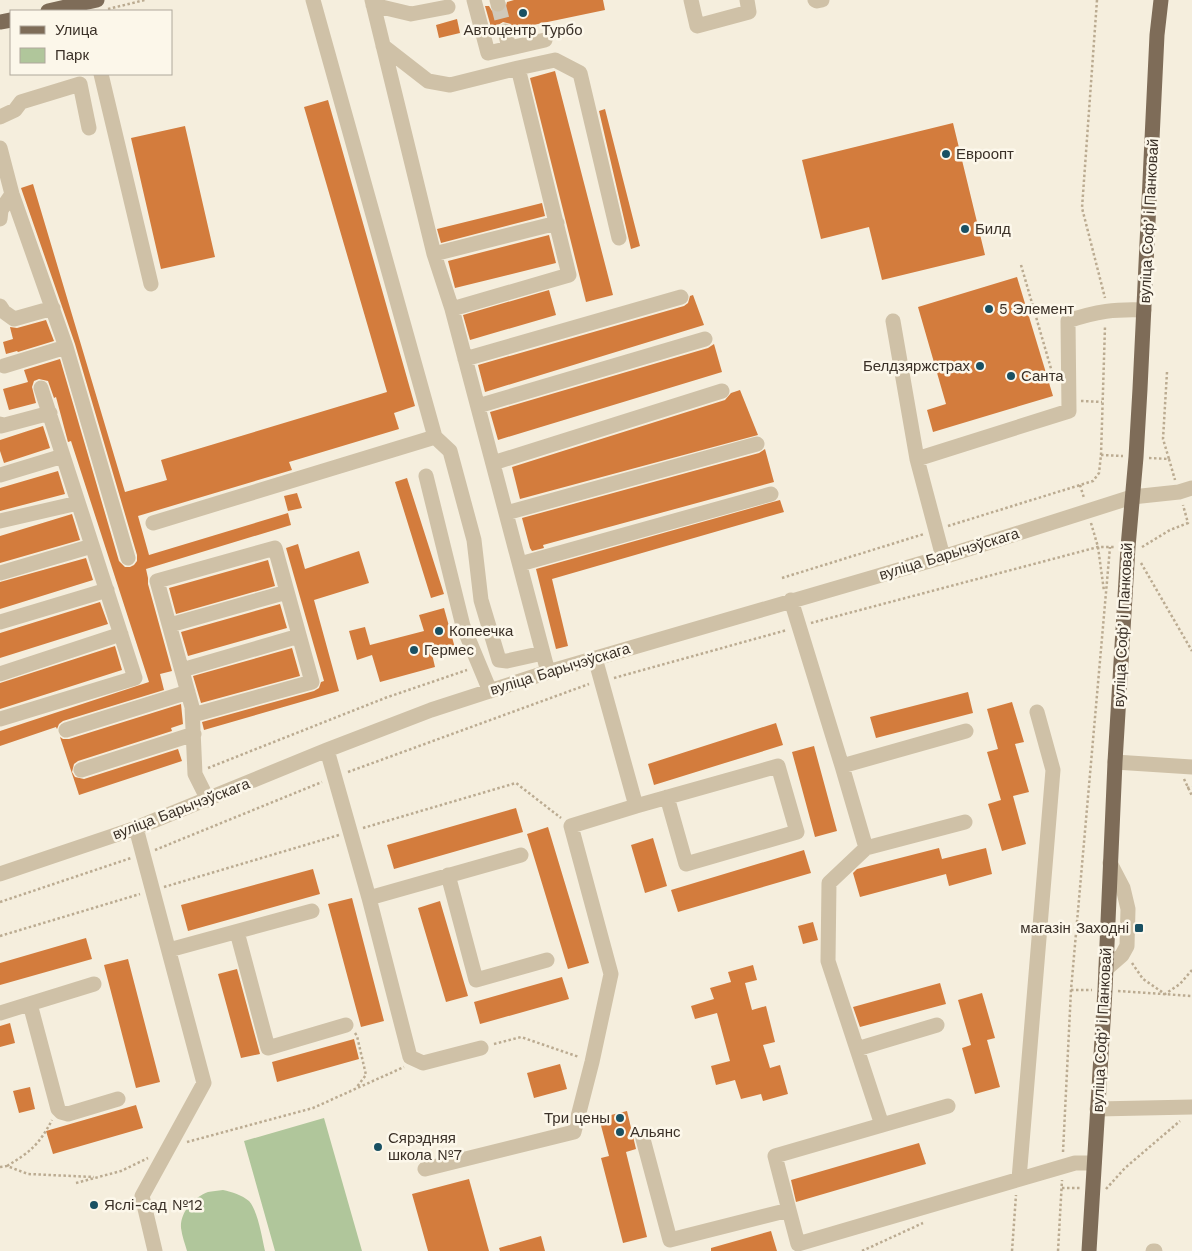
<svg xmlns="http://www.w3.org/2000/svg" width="1192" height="1251" font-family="'Work Sans',sans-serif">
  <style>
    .green { fill: #b0c69b }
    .building { fill: #d37c3d }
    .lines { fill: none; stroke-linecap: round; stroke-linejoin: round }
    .minor-tunnel { stroke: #d0c8b9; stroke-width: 15; stroke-dasharray: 15 8; stroke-linecap: butt }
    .path { stroke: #bbab91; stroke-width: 2.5; stroke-dasharray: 2.5 2.5; stroke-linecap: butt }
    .minor { stroke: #cfc1a7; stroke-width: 15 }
    .major { stroke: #7e6c58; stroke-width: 15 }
    .poi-dot { fill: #195062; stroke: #fcf7ea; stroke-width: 2 }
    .labels { text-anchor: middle; stroke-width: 5; stroke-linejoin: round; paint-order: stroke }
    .poi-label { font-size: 15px; fill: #3b3128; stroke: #fcf7ea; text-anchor: start }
    .street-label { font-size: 15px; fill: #3b3128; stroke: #fcf7ea }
  </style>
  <rect width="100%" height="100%" fill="#f5eedd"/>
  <path class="green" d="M324 1118 362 1251H275L244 1141Z
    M223 1190C232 1192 242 1195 249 1201 258 1211 262 1238 265 1251H187C185 1244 182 1236 181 1228 180 1212 194 1197 208 1192 212 1191 218 1191 223 1190Z"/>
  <path class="building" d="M514 0H603L605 10 514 29 511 24 503 22 498 25 496 33 493 34 485 6H489L492 11 500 13 505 10 507 2Z
    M457 19 460 33 439 38 436 25Z
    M555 71 613 295 586 302 530 78Z
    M328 100 415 406 394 413 399 429 289 462 292 470 138 516 149 555 288 513 291 525 146 569 148 578V584L172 671 160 674 164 690 63 721 59 724 57 729 56 727 0 746V731L149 682 71 441 68 442 56 397 54 398 48 381 39 379 34 381 32 387 36 403 9 410 3 389 28 382 24 370 60 359 119 561 125 567H130L134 565 137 561V555L75 344 21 188 33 184 125 492 167 480 161 460 387 392 304 107Z
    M605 109 640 246 631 249 599 111Z
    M953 123 985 255 882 280 869 227 821 239 802 160Z
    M185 126 215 257 161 269 131 138Z
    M542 203 545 216 441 243 437 229Z
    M549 235 556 263 455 288 448 261Z
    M1017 277 1053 396 933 432 927 410 946 404 918 307Z
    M549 290 556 315 470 340 463 315Z
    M693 295 704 325 485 392 478 365 684 306 688 303 690 296Z
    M46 320 54 341 18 352 17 351 6 354 3 342 13 339 10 327 17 328Z
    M714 344 722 372 498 440 490 412 708 348Z
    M740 390 758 435 520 499 512 467 725 400 731 393Z
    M43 426 50 448 4 463 0 451V440Z
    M765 449 774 482 543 545 544 548 532 551 530 548 522 518 759 453Z
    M58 471 65 494 0 511V488Z
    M407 478 444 594 431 598 395 482Z
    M297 493 302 508 288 511 284 496Z
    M780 500 784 512 552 579 568 646 556 649 536 569Z
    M72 514 80 540 0 563V536Z
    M298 544 305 569 359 551 369 583 314 600 339 691 204 730 202 722 314 691 319 688 321 682 324 681 286 548Z
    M86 558 93 580 0 609V582Z
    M268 560 275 586 176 614 169 588Z
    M100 602 108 624 0 658V633Z
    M280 604 287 628 188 656 181 632Z
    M444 608 455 648 432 654 435 667 380 682 372 655 357 660 349 631 365 627 370 645 424 631 419 615Z
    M115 646 122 670 0 709V683Z
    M292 648 300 676 201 703 193 676Z
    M968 692 973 713 876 738 870 717Z
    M1012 702 1024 742 1015 744 1029 792 1013 796 1026 844 1002 851 988 804 1001 800 987 752 998 749 987 709Z
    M181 704 183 724 171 728 172 731 78 761 74 764 72 772 75 777 84 779 178 749 182 761 79 795 60 737 63 739H69Z
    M776 723 783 745 654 785 648 764Z
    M814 746 837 831 815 837 792 752Z
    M516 808 523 832 394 869 387 845Z
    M548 827 589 963 568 969 527 834Z
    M653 838 667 886 645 893 631 845Z
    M939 848 942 859 986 848 992 874 949 886 946 874 860 897 853 873 857 869Z
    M804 850 811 873 678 912 671 890Z
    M313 869 320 894 188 931 181 905Z
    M352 898 384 1021 361 1027 328 904Z
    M440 901 468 996 446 1002 418 908Z
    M813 922 818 940 803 944 798 926Z
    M86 938 92 959 0 985V963Z
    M128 959 160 1082 136 1088 104 965Z
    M753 965 757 980 745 983 752 1010 766 1006 775 1042 763 1045 770 1068 780 1065 788 1094 763 1101 761 1094 741 1099 735 1080 716 1085 711 1066 730 1061 717 1013 695 1019 691 1006 714 999 710 988 731 982 728 972Z
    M237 969 260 1054 241 1058 218 974Z
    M562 977 569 999 480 1024 474 1002Z
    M940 983 946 1004 860 1027 853 1007Z
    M982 993 995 1038 987 1040 1000 1087 975 1094 962 1048 971 1045 958 1000Z
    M10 1023 15 1043 0 1047V1026Z
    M354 1039 359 1059 277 1082 272 1062Z
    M560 1064 567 1089 534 1098 527 1073Z
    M30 1087 35 1109 19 1113 13 1091Z
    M136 1105 143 1128 53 1154 46 1131Z
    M627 1111 636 1149 626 1152 647 1237 623 1243 601 1158 609 1156 599 1118Z
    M919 1143 926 1164 796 1202 791 1180Z
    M469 1179 489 1251H428L412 1194Z
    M771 1231 777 1251H711V1248Z
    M541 1236 545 1251H500L499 1248Z"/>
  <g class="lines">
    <path class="minor-tunnel" d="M498 4 505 31"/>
    <path class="path" d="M1097 0 1082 208 1105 298
      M108 9 145 0
      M1021 265 1054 379
      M1167 372 1163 439 1169 459
      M1081 401 1102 402
      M1101 455 1123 456
      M1149 458 1169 459 1175 480
      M1080 485 1084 498
      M1091 523 1098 547 1104 591
      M948 526 1093 481 1099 473 1101 455 1105 326
      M1142 547 1170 530 1188 523 1183 505
      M1141 563 1192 651
      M782 578 924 534
      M811 623 1098 547H1116
      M614 678 787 630
      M208 768 385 698 467 670
      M348 772 589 684
      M1184 779 1192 796
      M1187 788 1192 787
      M363 828 516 783 561 818
      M155 850 322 782
      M164 887 339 835
      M0 902 131 858
      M0 936 140 894
      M1132 963 1143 979 1165 994 1180 984 1192 970
      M1071 990H1092
      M1118 991 1192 996
      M355 1033 357 1036 366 1075 356 1088
      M494 1044 521 1037 579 1057
      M187 1142 313 1108 404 1067
      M1063 1152 1071 990 1110 547
      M7 1166C30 1152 39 1145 52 1120
      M0 1167 7 1166 28 1174 94 1177
      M76 1183 121 1171 148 1158
      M1062 1188H1080
      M1106 1189 1125 1168 1180 1121
      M862 1251 923 1223
      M1012 1251 1016 1195
      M1058 1251 1062 1180"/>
    <path class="minor" d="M313 0 435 437
      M372 0 434 254 452 309 548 672
      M474 0 488 53 545 40
      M497 0 498 4
      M691 0 697 26 749 12 747 0
      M815 0 817 1 822 0
      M373 5 411 14 448 7
      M505 31 509 48
      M383 46 428 81 450 85 518 68 569 275 452 309
      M518 68 555 60 580 73 619 238
      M101 74 151 284
      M0 117 15 110 21 102 80 84 89 128
      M0 148 12 194 66 347 128 558
      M0 219 1 210 12 194
      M434 254 557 223
      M0 306 4 312 14 319 53 308
      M893 321 917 459 943 557
      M465 359 681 297
      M4 366 66 347
      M478 406 705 339
      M0 424 1 426 50 413
      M917 459 1069 411 1068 321C1097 311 1115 309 1144 310
      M493 463 722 391
      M0 475 63 456
      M426 476 463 626 490 691
      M506 513 757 444
      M0 521 78 503
      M153 523 435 437 450 451 474 540 481 600 499 660 507 661 543 653
      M520 564 771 494
      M0 573 92 546
      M0 622 107 590
      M170 625 287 592
      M595 658 636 806 778 766 797 832 686 864 667 797
      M182 670 299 636
      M0 674 121 634
      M193 715 312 682 275 548 157 581 192 707 195 774 208 800
      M0 719 135 678 41 388
      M66 730 188 692
      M327 750 369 898 410 1057 423 1063 481 1048
      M1115 762 1192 767
      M842 766 966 731
      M81 770 194 734
      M136 828 204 1083 142 1196 155 1251
      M866 848 965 822
      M0 874 136 828 327 750 431 710 548 672 943 557 1132 497 1179 492 1192 488
      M448 875 476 980 547 960
      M369 898 521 855
      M237 932 268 1048 346 1025
      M169 950 312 911
      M1106 969 1122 955 1127 946 1128 909 1123 888 1110 863
      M30 1004 58 1109 61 1112 68 1114 118 1099
      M0 1013 94 984
      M857 1049 937 1025
      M1097 1109 1192 1107
      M882 1125 948 1106
      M643 1139 670 1240 789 1210 798 1244 1075 1163H1094
      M425 1169 574 1132 592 1062 611 974 571 826 636 806
      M1019 1179 1053 770 1037 712
      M789 1210 775 1156 882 1125 828 961 829 883 866 848 842 766 791 600
      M1153 1251H1155"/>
    <path class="major" d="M48 11 97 0
      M0 22 11 20
      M1089 1251 1105 990 1115 762 1128 547 1136 457 1140 389 1157 35 1161 0"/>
  </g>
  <g class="poi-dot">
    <circle cx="523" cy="13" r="5"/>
    <circle cx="946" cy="154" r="5"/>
    <circle cx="965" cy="229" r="5"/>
    <circle cx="989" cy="309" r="5"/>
    <circle cx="980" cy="366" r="5"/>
    <circle cx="1011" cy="376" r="5"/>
    <circle cx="439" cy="631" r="5"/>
    <circle cx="414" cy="650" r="5"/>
    <rect x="1134" y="923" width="10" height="10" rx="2.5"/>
    <circle cx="620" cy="1118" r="5"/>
    <circle cx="620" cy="1132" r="5"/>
    <circle cx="378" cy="1147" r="5"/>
    <circle cx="94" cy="1205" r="5"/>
  </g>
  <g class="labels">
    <g class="poi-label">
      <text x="523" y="35" text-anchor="middle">Автоцентр Турбо</text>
      <text x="956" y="159">Евроопт</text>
      <text x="975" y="234">Билд</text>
      <text x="999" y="314">5 Элемент</text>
      <text x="970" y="371" text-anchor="end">Белдзяржстрах</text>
      <text x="1021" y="381">Санта</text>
      <text x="449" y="636">Копеечка</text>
      <text x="424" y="655">Гермес</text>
      <text x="1129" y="933" text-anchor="end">магазін Заходні</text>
      <text x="610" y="1123" text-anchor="end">Три цены</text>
      <text x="630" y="1137">Альянс</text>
      <text x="388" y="1143">Сярэдняя<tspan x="388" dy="17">школа №7</tspan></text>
      <text x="104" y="1210">Яслі-сад №12</text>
    </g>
    <g class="street-label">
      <text transform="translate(1149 221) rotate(-87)" y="5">вуліца Софʼі Панковай</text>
      <text transform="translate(949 554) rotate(-17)" y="5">вуліца Барычэўскага</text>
      <text transform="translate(1123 625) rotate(-87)" y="5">вуліца Софʼі Панковай</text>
      <text transform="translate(560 669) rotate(-17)" y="5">вуліца Барычэўскага</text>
      <text transform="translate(181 809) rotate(-21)" y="5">вуліца Барычэўскага</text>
      <text transform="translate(1102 1030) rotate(-87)" y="5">вуліца Софʼі Панковай</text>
    </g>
  </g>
  <rect x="10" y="10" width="162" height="65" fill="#fcf7ea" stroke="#afa89c"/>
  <rect x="20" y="26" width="25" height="8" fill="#7e6c58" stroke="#afa89c"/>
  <text x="55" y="35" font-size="15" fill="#3b3128">Улица</text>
  <rect x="20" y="48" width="25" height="15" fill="#b0c69b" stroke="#afa89c"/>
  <text x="55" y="60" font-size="15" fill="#3b3128">Парк</text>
</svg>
